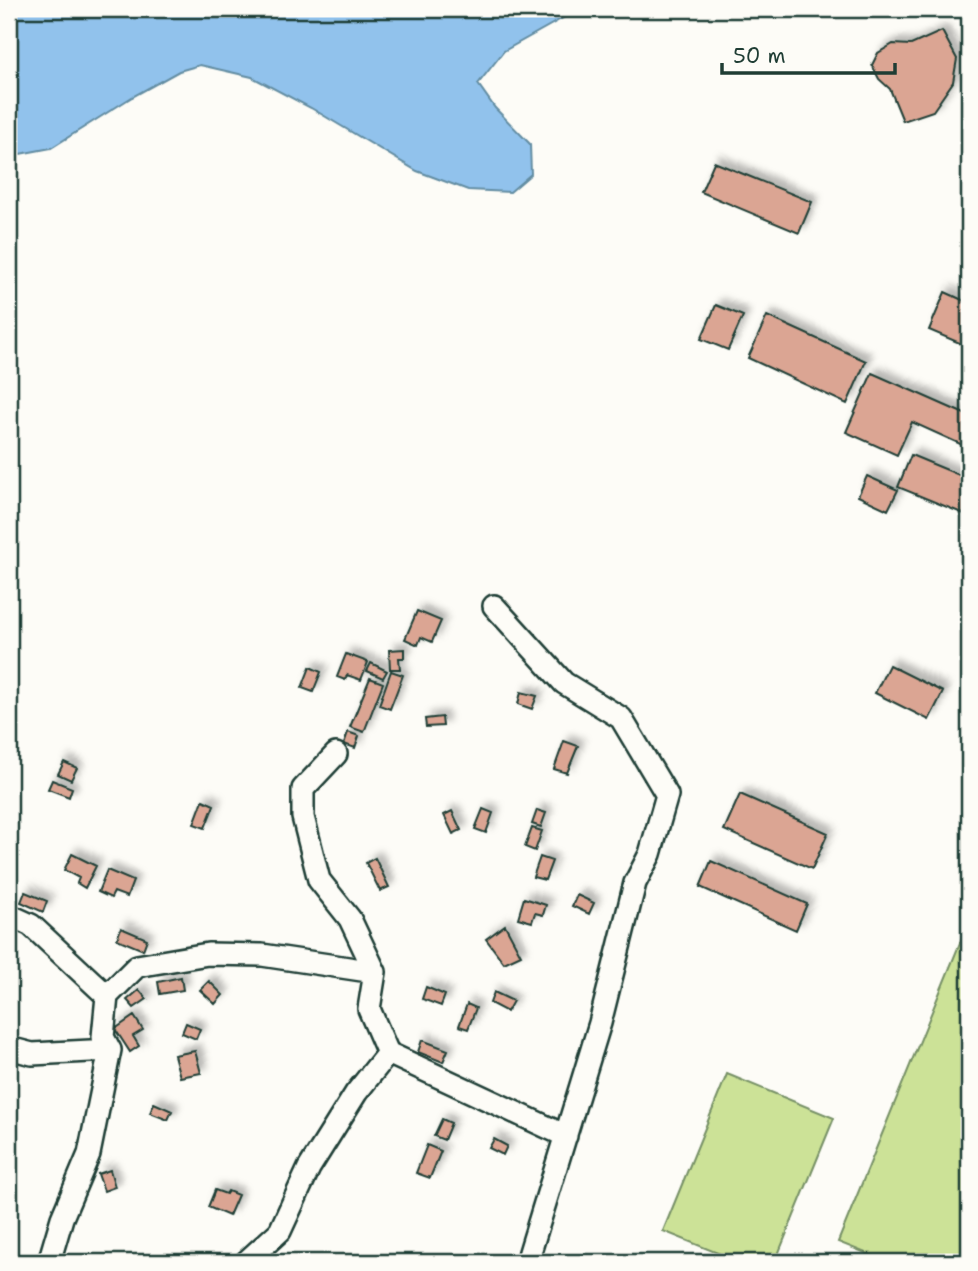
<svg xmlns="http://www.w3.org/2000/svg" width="978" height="1271" font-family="'Shantell Sans',sans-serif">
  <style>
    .green { fill: #cce297; stroke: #769066; stroke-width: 2 }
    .water { fill: #91c2ec; stroke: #638da2; stroke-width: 2 }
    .building { fill: #dba593; stroke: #1f3d34; stroke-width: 2; filter: url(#shadow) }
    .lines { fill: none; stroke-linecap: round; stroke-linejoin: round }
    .minor-casing { stroke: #1f3d34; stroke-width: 26 }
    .minor { stroke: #fdfcf7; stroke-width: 21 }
  </style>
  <defs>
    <filter id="shadow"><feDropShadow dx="6" dy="-6" stdDeviation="3.5" flood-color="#0004"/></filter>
  </defs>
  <rect width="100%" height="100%" fill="#fdfcf7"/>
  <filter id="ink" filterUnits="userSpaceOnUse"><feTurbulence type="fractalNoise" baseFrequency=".0143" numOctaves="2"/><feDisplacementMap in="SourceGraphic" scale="14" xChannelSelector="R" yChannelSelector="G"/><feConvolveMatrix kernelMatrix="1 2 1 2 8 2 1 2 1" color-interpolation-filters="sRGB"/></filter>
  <g filter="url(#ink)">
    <path class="green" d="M966 928 969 929V1262H888L838 1242Z
      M727 1074 834 1118 775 1262H740L663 1231Z"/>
    <path class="water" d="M9 9H579L504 51 478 84 495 108 530 144 531 174 510 192 468 190 417 171 311 108 252 77 200 65 179 71 132 97 51 148 9 156Z"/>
    <path class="building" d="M942 31 957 59 953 82 933 111 903 121 890 89 879 79 872 65 878 53 893 44 911 45Z
      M714 162 812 202 799 233 701 192Z
      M945 292 969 303V347L929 330Z
      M716 305 743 316 728 350 701 339Z
      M767 316 866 361 847 404 748 358Z
      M872 373 969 416V448L912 422 897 455 846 432Z
      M911 455 969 479V516L898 487Z
      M867 476 898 490 888 510 858 496Z
      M417 611 441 621 432 642 421 637 418 645 405 639Z
      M404 649V658H399L400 669H390L389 650Z
      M346 654 368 662 361 680 347 675 345 680 337 677Z
      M371 663 387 671 383 678 367 671Z
      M889 665 943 692 929 720 875 693Z
      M310 667 321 672 313 692 302 688Z
      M391 671 403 675 390 709 379 705Z
      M370 678 383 683 364 732 350 727Z
      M521 692 537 696 532 709 518 704Z
      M442 717 443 726 426 727 425 719Z
      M348 732 359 736 355 748 344 744Z
      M564 741 578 746 567 773 554 769Z
      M64 762 77 768 71 780 58 774Z
      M52 780 72 788 69 797 48 789Z
      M740 794 828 833 812 869 724 830Z
      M203 800 214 805 205 828 194 824Z
      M483 809 493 813 486 833 475 829Z
      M537 810 546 813 541 827 532 824Z
      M452 811 461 830 453 834 444 815Z
      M532 828 542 831 535 851 525 847Z
      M72 854 96 866 85 888 77 883 79 878 64 870Z
      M540 857 552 861 545 880 533 877Z
      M375 858 389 887 380 891 366 863Z
      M711 861 807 904 796 930 700 887Z
      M107 870 133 881 127 897 114 892 111 898 98 892Z
      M25 892 47 901 43 912 21 902Z
      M577 895 594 903 589 914 572 906Z
      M524 898 546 905 543 915 535 913 532 922 518 918Z
      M505 925 521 955 504 963 486 939Z
      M121 928 147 939 143 950 117 939Z
      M181 977 183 990 160 994 158 982Z
      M209 981 223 995 215 1004 200 990Z
      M426 987 445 995 441 1006 422 999Z
      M139 990 147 999 134 1008 127 1000Z
      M494 992 513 1001 507 1012 490 1003Z
      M467 1004 476 1008 468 1029 459 1026Z
      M134 1016 143 1030 133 1036 139 1046 130 1052 115 1029Z
      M186 1023 200 1029 196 1039 182 1033Z
      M422 1040 448 1050 443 1062 418 1052Z
      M195 1051 201 1073 180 1077 174 1055Z
      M154 1103 172 1111 168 1120 150 1113Z
      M442 1119 451 1123 444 1140 434 1136Z
      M494 1139 507 1146 503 1155 489 1148Z
      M427 1145 441 1151 430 1178 416 1173Z
      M110 1170 115 1187 104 1191 98 1174Z
      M215 1190 226 1194 228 1191 238 1195 229 1216 208 1207Z"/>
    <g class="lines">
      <defs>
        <path id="minor" d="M494 606 564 683 621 718 667 795 650 854 635 883 600 1023 527 1262
          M9 915 31 925 107 996
          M9 1048 32 1054 110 1050
          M388 1053 566 1136
          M49 1262 62 1218 89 1154 110 1050 103 1037 107 996 137 966 208 954 262 955 375 972
          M246 1262 280 1231 309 1168 356 1093 388 1053 369 1009 375 972 350 919 319 880 303 817V789L336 754"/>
      </defs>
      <use href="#minor" class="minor-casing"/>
      <use href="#minor" class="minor"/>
    </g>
  </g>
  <rect width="978" height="1271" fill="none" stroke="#fdfcf7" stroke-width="35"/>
  <rect x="18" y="18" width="943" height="1236" fill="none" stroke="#1f3d34" stroke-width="2.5" filter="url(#ink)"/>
  <path d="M722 63v10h173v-10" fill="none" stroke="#1f3d34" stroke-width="3.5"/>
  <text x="733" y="63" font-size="21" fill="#1f3d34" stroke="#fdfcf7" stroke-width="5" paint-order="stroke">50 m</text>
</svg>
